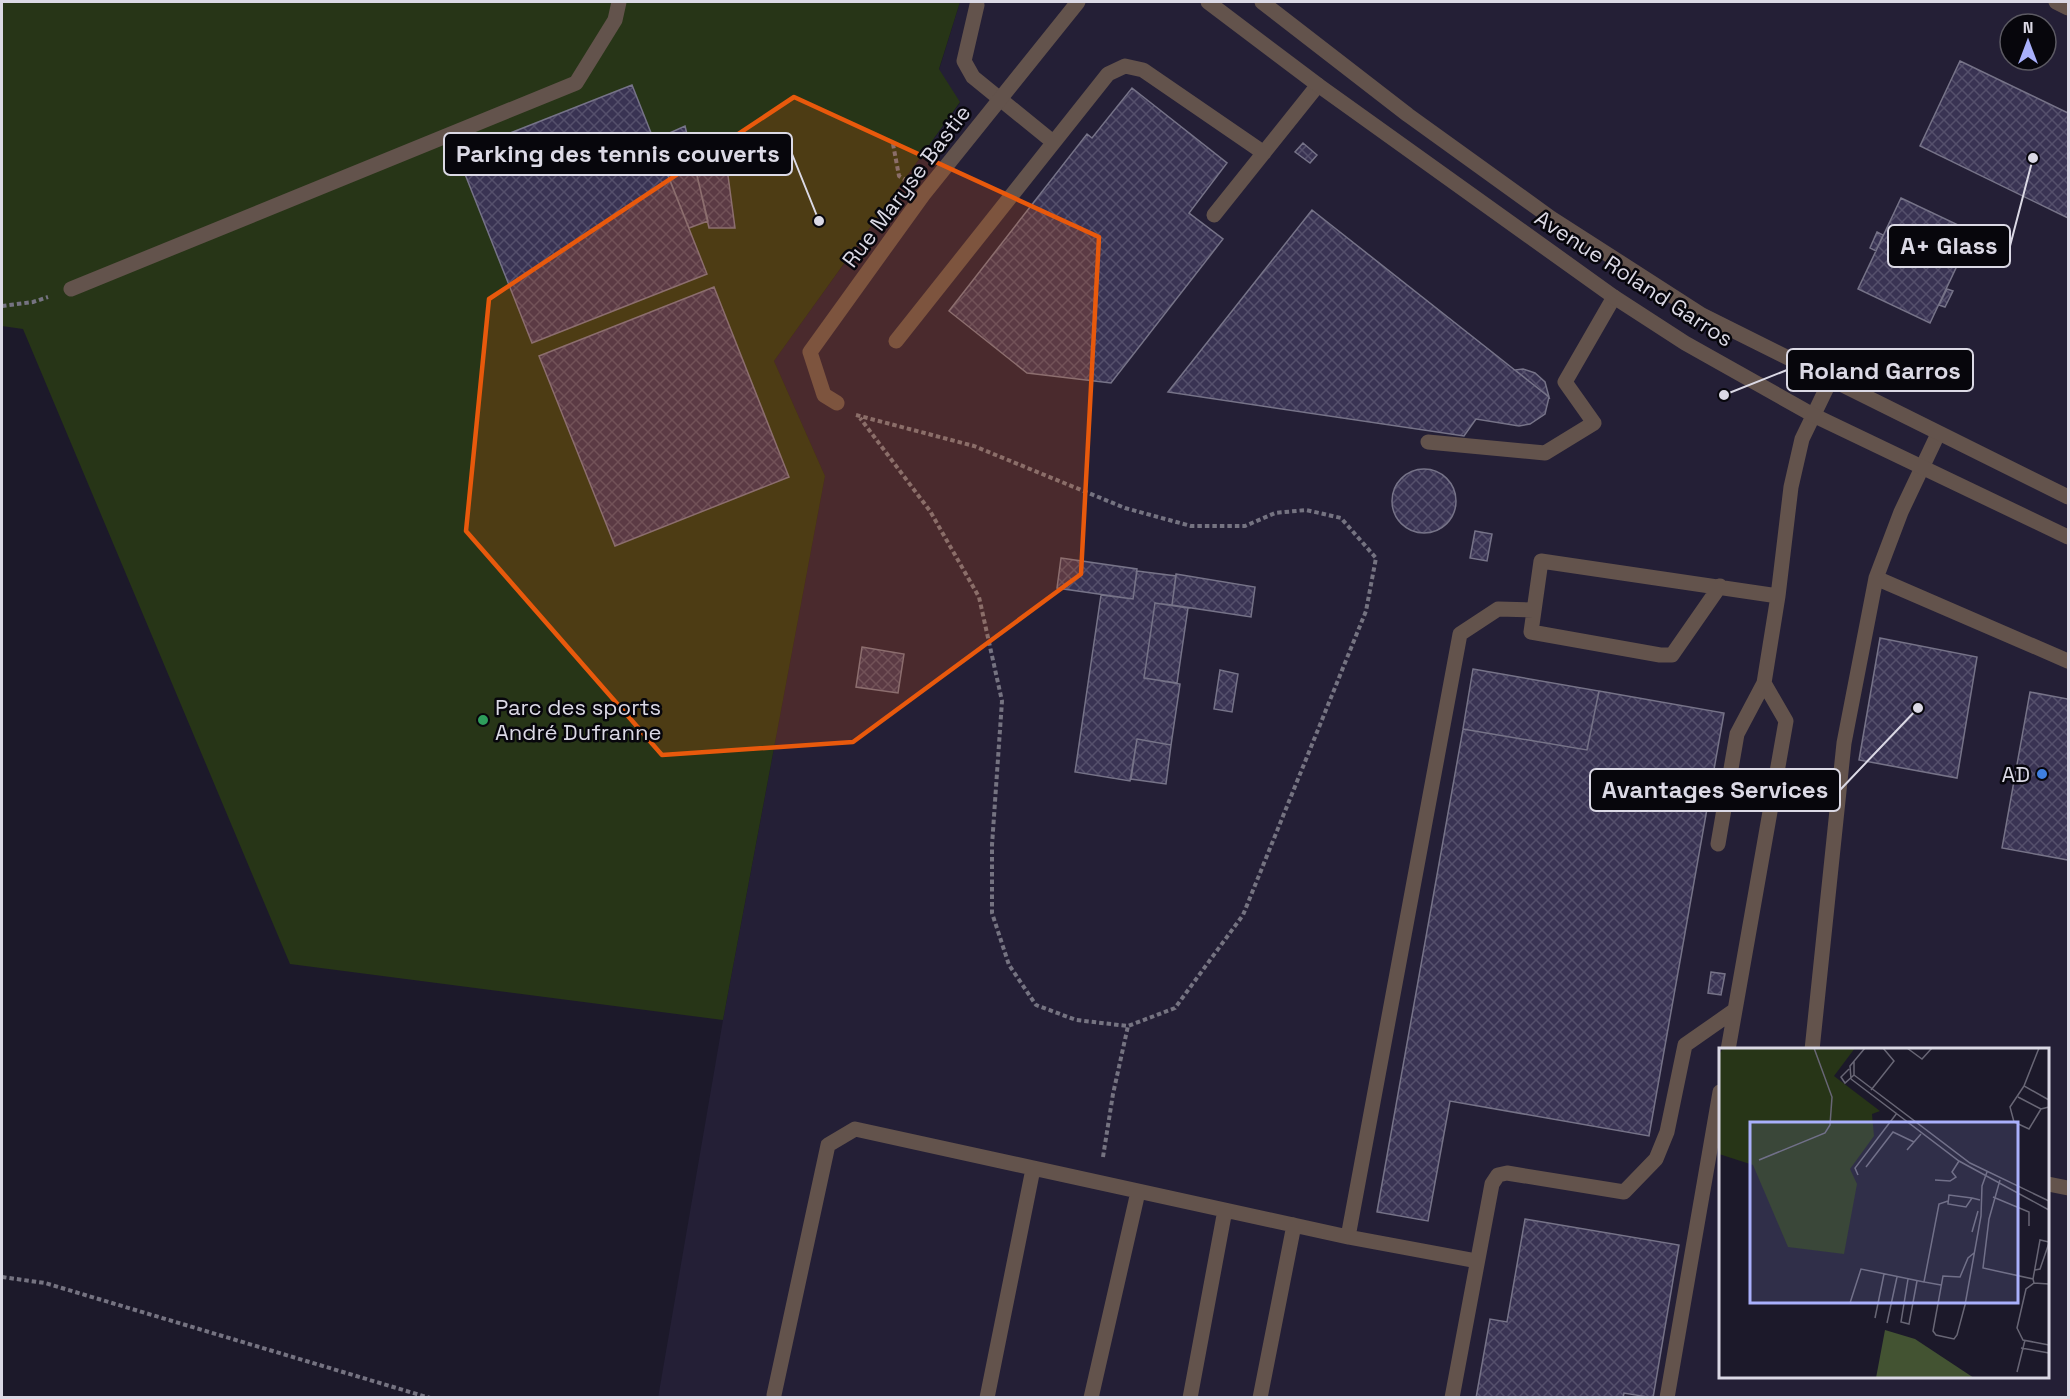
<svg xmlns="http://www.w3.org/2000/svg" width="2070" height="1399" font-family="'Space Grotesk',sans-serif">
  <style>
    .built { fill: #241f36; fill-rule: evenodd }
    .green { fill: #273517 }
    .building { fill: url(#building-cross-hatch); stroke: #767388; stroke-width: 1.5 }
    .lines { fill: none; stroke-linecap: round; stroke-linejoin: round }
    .path { stroke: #757381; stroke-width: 4; stroke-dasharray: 4.5 3; stroke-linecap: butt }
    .service { stroke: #63534c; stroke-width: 15 }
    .minor { stroke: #63534c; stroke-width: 15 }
    .marked { fill: #e8590c; fill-opacity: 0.2; stroke: #e8590c; stroke-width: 4.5; stroke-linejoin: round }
    .leisure-dot { fill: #2e9e5b; stroke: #07060c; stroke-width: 2 }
    .shop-dot { fill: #3f7fe0; stroke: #07060c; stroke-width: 2 }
    .labels { text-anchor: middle; stroke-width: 5; stroke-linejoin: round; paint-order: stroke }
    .street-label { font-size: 22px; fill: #dbd9e5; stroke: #07060c }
    .poi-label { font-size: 22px; fill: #dbd9e5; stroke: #07060c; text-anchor: start }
    .inset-road { fill: none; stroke: #686675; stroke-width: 1.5 }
    .view { fill: #a9b0fc; fill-opacity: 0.15; stroke: #a9b0fc; stroke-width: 3 }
    .inset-edge { fill: none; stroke: #dbd9e5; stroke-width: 3 }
    .leader { fill: none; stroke: #dbd9e5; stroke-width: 2 }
    .callout-dot { fill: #dbd9e5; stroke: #07060c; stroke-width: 2 }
    .callout { fill: #07060c; stroke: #dbd9e5; stroke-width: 2 }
    .callout-label { font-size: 24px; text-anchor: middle; font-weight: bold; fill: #dbd9e5 }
  </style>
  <defs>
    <pattern id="building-cross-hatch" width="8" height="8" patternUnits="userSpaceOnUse" patternTransform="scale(1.5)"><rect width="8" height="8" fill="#393353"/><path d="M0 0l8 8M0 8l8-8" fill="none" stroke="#55506c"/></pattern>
  </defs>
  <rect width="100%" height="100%" fill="#1c192a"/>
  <path class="built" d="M960 2H2068V1397L658 1398 723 1020 825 476 774 361 960 103 939 70ZM2010 24H2046V60H2010ZM1720 1050H2048V1376H1720Z"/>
  <path class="green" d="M2 2H960L939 69 960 102 774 361 825 476 723 1020 290 964 23 329 2 326Z"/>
  <path class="building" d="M1960 61 2068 113V218L1920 146Z
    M632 85 707 274 532 343 457 154Z
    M1132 88 1227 163 1189 213 1223 239 1111 383 1027 373 949 311 1087 134 1092 138Z
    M685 126 708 221 689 228 654 140Z
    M1303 143 1317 155 1310 163 1295 152Z
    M725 153 735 228H709L692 154Z
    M1901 198 1973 232 1930 323 1858 289Z
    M1312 210 1549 397 1545 414 1530 424 1519 426 1476 419 1464 436 1168 392Z
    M1877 232 1883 235 1876 251 1870 248Z
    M714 287 789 477 615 546 539 356Z
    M1947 289 1953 291 1945 307 1939 305Z
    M1523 369 1535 373 1545 382 1549 397 1515 370Z
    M1392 501a32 32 0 1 1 64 0a32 32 0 1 1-64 0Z
    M1475 531 1492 534 1487 561 1470 558Z
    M1061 558 1137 569 1133 599 1057 588Z
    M1137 571 1176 576 1172 605 1155 603 1144 678 1180 684 1171 745 1137 739 1130 781 1075 772 1101 595 1133 599Z
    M1176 574 1255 587 1251 617 1172 605Z
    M1155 603 1188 608 1177 683 1144 678Z
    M1880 638 1977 657 1957 778 1859 760Z
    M862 647 904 654 898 693 856 687Z
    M1473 669 1599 691 1587 750 1463 729Z
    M1220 670 1238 674 1232 712 1214 709Z
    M1599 691 1724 713 1649 1136 1450 1101 1428 1221 1377 1212 1463 729 1587 750Z
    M2030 692 2068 699V860L2002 848Z
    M1137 739 1171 745 1166 784 1131 779Z
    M1711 972 1725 974 1721 995 1708 993Z
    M1525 1219 1679 1245 1653 1398 1624 1393 1623 1398H1476L1490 1319 1507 1322Z"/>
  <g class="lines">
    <path class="path" d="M893 144 899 176 904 179
      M2 306 33 302 48 297
      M856 415 974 446 1125 508 1191 526H1245L1275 513 1306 510 1341 518 1376 558 1366 611 1243 915 1175 1008 1128 1026 1076 1020 1036 1005 1009 965 992 913V845L1002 701 979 597 930 511 860 418
      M1103 1157 1113 1094 1128 1026
      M2 1277 45 1283 430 1398"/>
    <path class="service" d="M2056 2 2068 8
      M977 5 964 61 973 77 1053 142
      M1214 215 1318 85
      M71 289 576 83 615 20 619 2
      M896 341 1108 74 1125 66 1143 70 1264 153
      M1428 442 1545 453 1594 423 1565 382 1614 297
      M1876 578 2068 661
      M1720 586 1672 655H1660L1531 632 1541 561 1778 596
      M1718 844 1737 734 1764 683
      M1728 1050 1786 721 1764 683 1778 596 1791 487 1802 439 1831 379
      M1812 1050 1844 743 1876 578 1901 512 1938 434
      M2048 1184 2068 1188
      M1477 1261 1348 1237 1460 634 1498 609 1533 610
      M774 1395 828 1145 855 1129 1348 1237
      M987 1398 1033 1169
      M1091 1398 1138 1192
      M1190 1398 1225 1210
      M1260 1398 1294 1225
      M1452 1398 1492 1184 1498 1175 1507 1173 1624 1192 1656 1159 1667 1132 1685 1045 1735 1010
      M1667 1398 1720 1092"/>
    <path class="minor" d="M1208 2 1318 85 1614 297 1685 343 1813 415 2068 537
      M1262 2 1408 115 1551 218 1702 315 2068 497
      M837 403 824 395 810 352 923 195 1078 2"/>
  </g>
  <path class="marked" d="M794 97 1099 237 1081 574 853 742 662 755 466 531 489 299Z"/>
  <circle class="leisure-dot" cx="483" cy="720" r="6"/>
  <circle class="shop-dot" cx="2042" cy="774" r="6"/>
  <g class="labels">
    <g class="street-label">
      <text transform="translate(906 186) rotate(-53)" y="8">Rue Maryse Bastie</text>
      <text transform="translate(1634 278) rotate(33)" y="8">Avenue Roland Garros</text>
    </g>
    <g class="poi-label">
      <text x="495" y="715">Parc des sports<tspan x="495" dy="25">André Dufranne</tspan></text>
      <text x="2030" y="782" text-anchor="end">AD</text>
    </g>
  </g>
  <g transform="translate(1719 1048)">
    <rect width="330" height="330" fill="#1c192a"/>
    <path d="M4 0H136L115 28 161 63 153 66 155 88 131 121 138 136 125 206 69 199 34 117 0 106V7Z" fill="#273517"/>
    <path d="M166 282 196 291 255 330H157Z" fill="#435332"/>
    <path class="inset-road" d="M188 0 203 11 213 0M320 0 305 38 330 52M130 21 122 29 126 35 135 27V13M135 27 251 115 330 153M132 31 240 113 330 162M132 31 131 18 146 0M305 38 291 59 295 74 310 81 322 61 330 59M152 42 175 13 164 0M299 49 322 61M188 102 202 86M40 112 106 85 111 77 113 49 95 0M147 119 174 84 195 94M139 127 136 120 178 65M216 132 231 133 237 129 233 124 240 113M281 132 270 171 264 220 314 231 315 235M274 149 310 164V178M253 150 247 159 229 156 230 147 253 150 261 152M253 184 259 163M255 205 249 210 241 229 224 228 214 283 217 287 235 291 238 287 246 257 262 168 263 138 268 124M316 222 321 221 330 195M189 231 182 274 190 276 198 233M314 231 321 192 330 194M330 236 315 235 307 241 298 280 304 292 330 297M222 237 205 234 220 156 229 153M131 255 142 221 205 234M156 270 165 226M168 275 178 229M302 300 330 305M298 324 306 292"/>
    <path class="view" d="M31 74H299V255H31Z"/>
    <rect width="330" height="330" class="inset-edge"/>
  </g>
  <path class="leader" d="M819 221L792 154M2033 158L2010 246M1724 395L1787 370M1918 708L1840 790"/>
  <g class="callout-dot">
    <circle cx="819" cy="221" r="6"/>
    <circle cx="2033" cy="158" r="6"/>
    <circle cx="1724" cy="395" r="6"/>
    <circle cx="1918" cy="708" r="6"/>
  </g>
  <g class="callout">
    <rect x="444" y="133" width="348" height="42" rx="6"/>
    <rect x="1888" y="225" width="122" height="42" rx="6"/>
    <rect x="1787" y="349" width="186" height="42" rx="6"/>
    <rect x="1590" y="769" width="250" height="42" rx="6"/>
  </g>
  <g class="callout-label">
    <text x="618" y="162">Parking des tennis couverts</text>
    <text x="1949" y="254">A+ Glass</text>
    <text x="1880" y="379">Roland Garros</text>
    <text x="1715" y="798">Avantages Services</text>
  </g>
  <rect width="2070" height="1399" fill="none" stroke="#dbd9e5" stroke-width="6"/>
  <g transform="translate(2028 42)"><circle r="28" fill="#07060c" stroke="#5c5a63" stroke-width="1.5"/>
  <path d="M0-4.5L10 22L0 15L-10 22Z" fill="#a9b0fc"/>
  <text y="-9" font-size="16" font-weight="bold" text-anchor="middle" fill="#dbd9e5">N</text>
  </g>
</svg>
